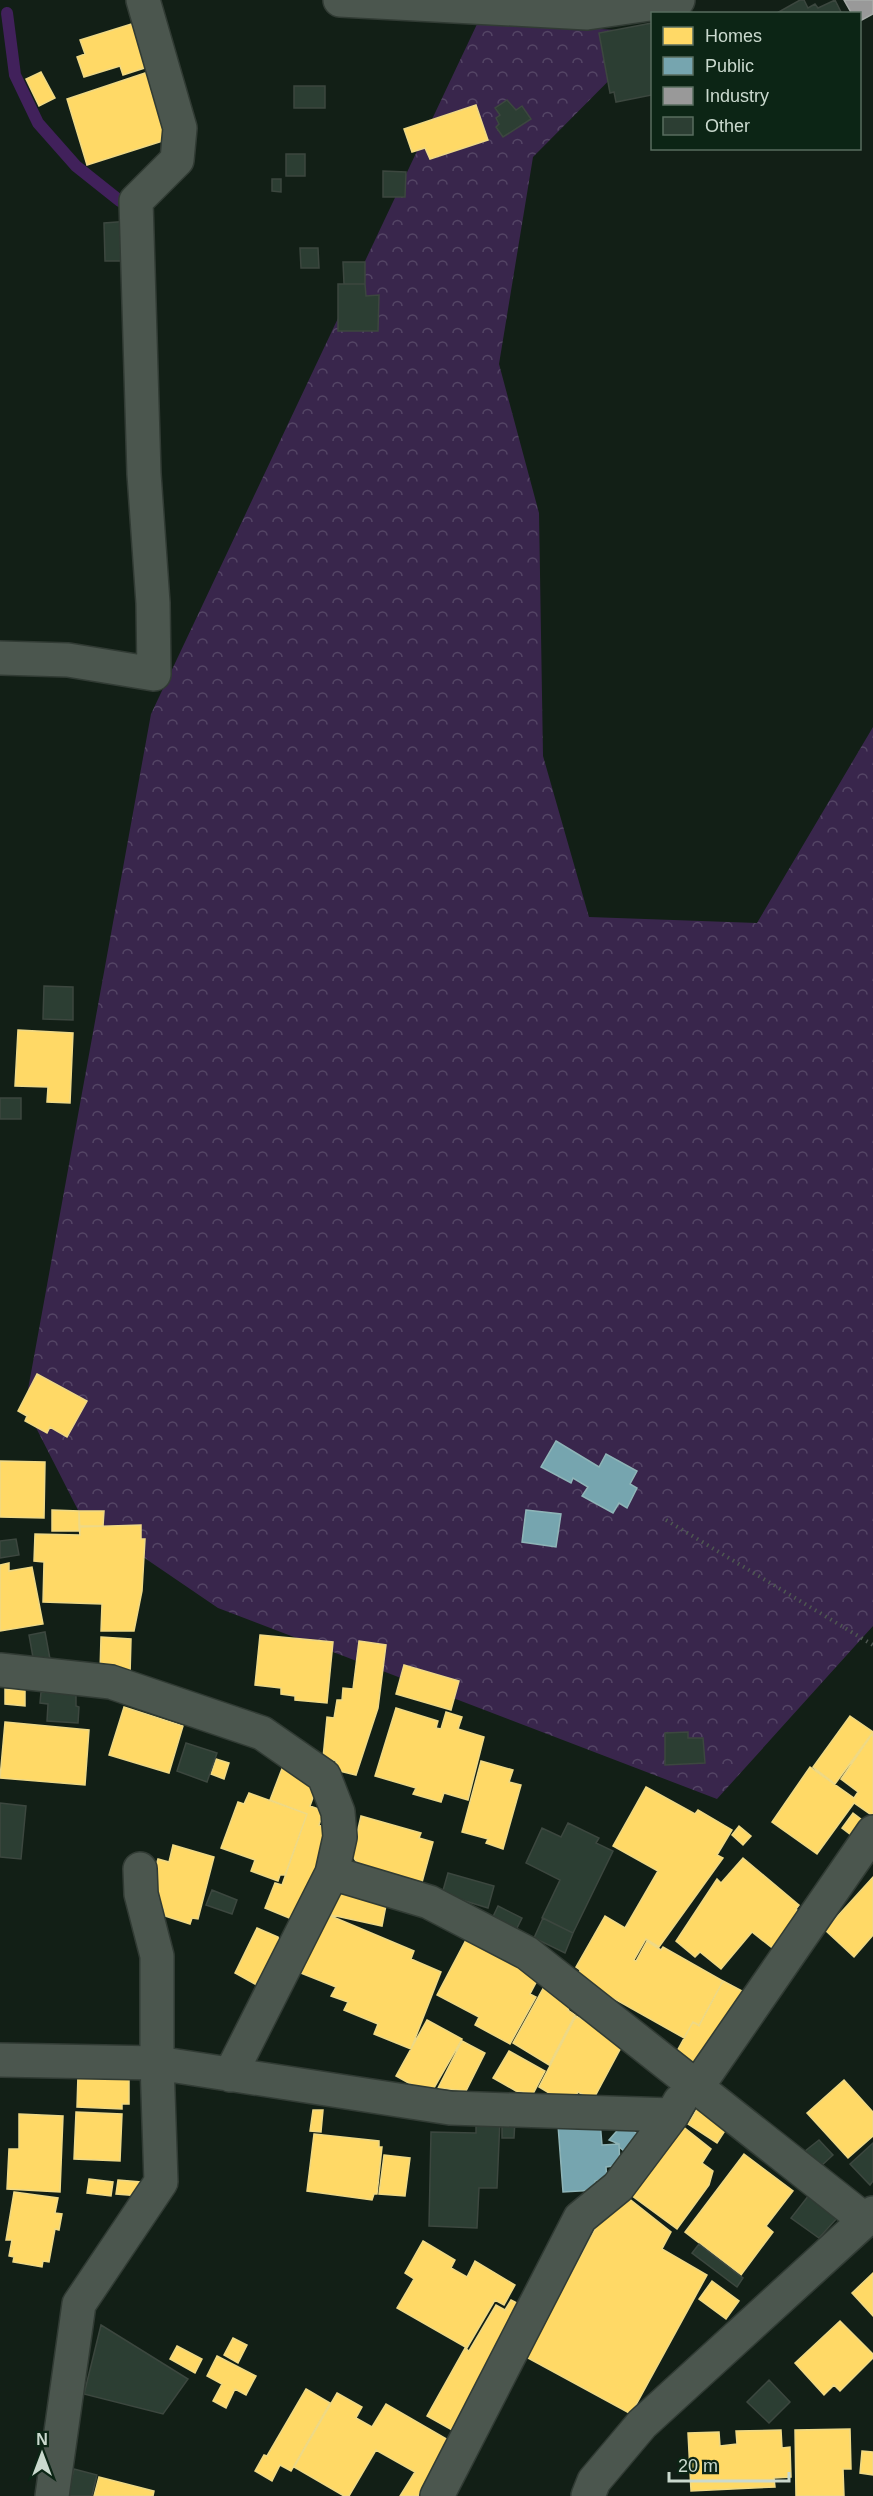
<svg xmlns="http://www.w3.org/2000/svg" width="873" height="2496" font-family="Arial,sans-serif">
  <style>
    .forest { fill: url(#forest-crowns) }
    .homes { fill: #ffd966; stroke: #efd985; stroke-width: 1.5 }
    .public { fill: #76a5af; stroke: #8fb5b8; stroke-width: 1.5 }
    .industry { fill: #999; stroke: #a8aca9; stroke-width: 1.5 }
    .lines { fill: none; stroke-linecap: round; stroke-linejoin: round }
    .stream { stroke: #41215b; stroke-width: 12 }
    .building { fill: #2c3e33; stroke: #3c473f; stroke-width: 1.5 }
    .minor-casing { stroke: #313b34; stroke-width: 36 }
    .path { stroke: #4e5751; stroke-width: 4; stroke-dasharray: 1.5 4.5; stroke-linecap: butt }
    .minor { stroke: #4b564e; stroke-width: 33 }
  </style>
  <defs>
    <pattern id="forest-crowns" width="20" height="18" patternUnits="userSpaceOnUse" patternTransform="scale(1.5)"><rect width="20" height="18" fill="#39264c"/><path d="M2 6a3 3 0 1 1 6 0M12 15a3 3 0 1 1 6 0" fill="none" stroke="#544565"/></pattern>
  </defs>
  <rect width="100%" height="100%" fill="#121f16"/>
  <path class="forest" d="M478 22 652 32V37L533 157 499 364 539 513 543 756 589 917 757 923 873 727V1626L717 1799 218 1608 80 1514 25 1406 151 714Z"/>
  <path class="homes" d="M138 22 151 66 123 75 120 66 84 77 77 57 85 54 80 40Z
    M154 70 169 139 87 165 67 99Z
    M41 72 55 98 39 106 26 79Z
    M476 105 488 140 430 159 425 148 412 152 404 129Z
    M18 1030 73 1033 70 1103 47 1102 48 1087 15 1086Z
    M37 1374 87 1401 67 1437 50 1427 47 1433 25 1421 27 1416 18 1411Z
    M0 1461 45 1462 44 1518 0 1517Z
    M52 1510 79 1511 80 1531H52Z
    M79 1511H104L103 1526H79Z
    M141 1525V1539H145L142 1591 134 1631H101L102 1604 43 1602 44 1562 34 1561 35 1534 80 1535 79 1527Z
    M9 1563V1571L32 1567 43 1624 0 1631V1565Z
    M260 1635 333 1642 327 1703 295 1700V1696L281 1694V1688L255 1685Z
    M101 1637 131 1639 130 1675 100 1672Z
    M359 1641 386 1645 378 1708 356 1775 335 1770 336 1761 323 1758 327 1717 334 1718 337 1700H342L343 1688 353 1689Z
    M404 1665 459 1681 451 1710 396 1694Z
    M5 1689 25 1690V1706L5 1704Z
    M124 1707 183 1726 169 1773 109 1755Z
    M396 1708 438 1721 436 1728 441 1729 446 1712 462 1717 458 1729 484 1737 468 1800 444 1793 441 1802 413 1794 416 1788 375 1776Z
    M850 1716 873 1732 835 1784 813 1767Z
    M5 1722 89 1730 85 1785 0 1778Z
    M873 1733V1816L854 1803 817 1854 772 1822 810 1767 854 1798 858 1792 841 1779Z
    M216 1759 229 1763 224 1779 211 1774Z
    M481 1761 513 1770 509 1782 521 1785 503 1849 486 1843 488 1839 462 1832Z
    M283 1766 303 1775 315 1792 310 1806 324 1811 319 1825 327 1828V1843L299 1922 265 1908 275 1883 282 1885 307 1814 270 1800Z
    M646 1787 695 1814 698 1810 732 1830 717 1855 723 1858 659 1947 646 1939 634 1960 636 1961 647 1941 661 1950 663 1947 723 1981 699 2025 693 2022 684 2038 613 1998 611 2002 578 1975 580 1970 576 1967 605 1916 625 1928 658 1871 613 1846Z
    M249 1793 307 1814 285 1875H280L278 1881 251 1871 255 1860 221 1848 238 1802 244 1804Z
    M853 1813 862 1820 851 1835 842 1828Z
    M361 1816 421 1833 419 1838 433 1842 421 1886 362 1870 352 1855Z
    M739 1826 751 1836 743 1845 732 1835Z
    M173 1845 214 1857 198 1919 192 1918 190 1924 162 1915 164 1909 152 1905 149 1889 158 1859 169 1862Z
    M743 1858 799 1905 796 1909 803 1916 776 1951 752 1932 721 1969 700 1952 695 1957 676 1941 717 1879 721 1883Z
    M873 1877V1935L854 1957 825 1930Z
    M335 1889 387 1900 382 1926 331 1915Z
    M326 1914 414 1951 411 1959 441 1972 411 2049 374 2034 378 2024 344 2010 348 2002 331 1996 336 1987 301 1973Z
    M257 1928 278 1937 281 1947 262 1988 235 1973Z
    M468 1936 540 1975 530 1994 536 1997 510 2044 475 2025 479 2017 437 1995Z
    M723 1981 744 1992 695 2064 676 2053 693 2022 699 2026Z
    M545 1985 574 2001 568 2010 575 2015 549 2065 513 2043Z
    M576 2016 624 2042 593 2100 578 2092 575 2097 554 2096 539 2087Z
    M427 2020 462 2039 430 2095 396 2076Z
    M462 2041 485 2053 466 2091 438 2088Z
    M509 2051 545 2071 533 2094 516 2091 493 2078Z
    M78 2075 129 2077V2104H122V2109L77 2107Z
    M844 2080 873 2112V2136L848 2158 807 2113Z
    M698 2107 728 2126 717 2143 688 2124Z
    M313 2110H323L321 2132 310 2131Z
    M76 2112 122 2114 120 2161 74 2159Z
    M19 2114 63 2116 60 2192 7 2189 9 2149H19Z
    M681 2125 711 2149 702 2163 713 2171 709 2185 677 2229 631 2195Z
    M314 2134 379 2141V2147H382L377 2194H374L372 2200 307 2191Z
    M744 2154 793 2191 766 2226 773 2232 741 2275 685 2232Z
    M384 2155 410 2158 405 2196 379 2194Z
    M89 2179 113 2182 111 2196 87 2193Z
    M118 2180 141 2182 140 2196 116 2194Z
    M14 2192 58 2198 55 2213 62 2214 59 2230 55 2229 49 2262 43 2261 42 2267 13 2262 14 2257 9 2256 12 2240H6Z
    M622 2193 671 2232 662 2249 707 2275 631 2414 526 2357 602 2216Z
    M423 2241 455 2260 451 2268 467 2277 475 2261 515 2285 504 2305 495 2300 467 2348 397 2308 414 2279 405 2273Z
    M873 2273V2316L852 2293Z
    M712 2281 739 2301 726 2319 699 2299Z
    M511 2300 519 2304 452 2430 427 2416 465 2348 469 2351 496 2305 505 2310Z
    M840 2321 873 2354V2358L840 2391 834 2385 824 2395 795 2363Z
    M233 2338 247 2345 238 2363 224 2355Z
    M177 2346 202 2359 195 2373 170 2359Z
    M217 2356 256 2376 246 2395 235 2389 226 2408 213 2401 222 2384 207 2376Z
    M306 2389 330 2403 291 2471 280 2465 272 2481 255 2471 264 2455 267 2456Z
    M337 2393 362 2407 356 2418 372 2427 386 2404 450 2441 418 2496H400L415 2472 376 2450 349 2496H344L294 2467Z
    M850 2429 851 2469H843L844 2496H796L795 2430Z
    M781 2430 782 2448 790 2447 791 2477 774 2478 775 2487 691 2491 688 2433 719 2432 720 2446 737 2444 736 2431Z
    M862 2451 873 2452V2475L860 2473Z
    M99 2477 154 2491 153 2496H94Z"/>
  <path class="public" d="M556 1441 599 1467 606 1454 637 1471 630 1484 637 1488 627 1508 619 1503 613 1513 582 1496 588 1487 573 1478 571 1483 541 1467Z
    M526 1510 561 1514 556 1547 522 1542Z
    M600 2121 602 2145 619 2144 620 2165 606 2167 607 2179 595 2181 596 2190 563 2192 558 2125Z
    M623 2124 642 2137 629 2155 619 2147V2144L609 2140Z"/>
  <path class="industry" d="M844 0H873V14L860 21V14H852Z"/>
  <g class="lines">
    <path class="stream" d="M7 13 15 75 38 123 76 166 120 201"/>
  </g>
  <path class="building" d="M800 0H804L808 8 815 4 818 8 835 0 842 14H775Z
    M652 23V95L616 102 614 92 610 93 599 33Z
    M294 86H325V108H294Z
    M507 100 516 110 522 106 531 119 503 137 496 127 499 124 496 118 500 115 495 108Z
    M286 154H305V176H286Z
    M383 171 406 172 405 197H383Z
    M272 179H281V192L272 191Z
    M130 221 131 261H105L104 223Z
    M300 248H318L319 268H301Z
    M343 262H365V284H344Z
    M338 284H365L366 296 379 295 378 331H338Z
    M44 986 73 987V1020L43 1019Z
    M0 1098H21V1119H0Z
    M16 1539 19 1555 0 1558V1541Z
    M45 1632 50 1659 34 1663 29 1635Z
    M41 1692 76 1694V1706L79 1707 78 1723 47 1721 48 1704 40 1703Z
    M688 1732V1738H703L705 1763 665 1765V1733Z
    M186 1743 217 1753 207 1782 177 1771Z
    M0 1803 26 1806 21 1859 0 1857Z
    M568 1823 599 1838 596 1843 613 1851 573 1933 542 1918 560 1880 526 1863 542 1828 561 1837Z
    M448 1873 494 1886 488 1908 442 1894Z
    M212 1890 237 1900 232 1914 206 1905Z
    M498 1906 522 1918 515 1932 491 1921Z
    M543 1918 573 1933 565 1953 534 1938Z
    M476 2118 500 2119 497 2188H479L477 2228 429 2226 431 2132 476 2133Z
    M502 2120H515L514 2138H502Z
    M819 2140 833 2155 820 2167 805 2151Z
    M873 2143V2181L870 2185 850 2164Z
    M809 2195 839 2216 819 2238 791 2218Z
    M699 2244 743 2278 737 2287 692 2253Z
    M101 2325 188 2379 163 2414 84 2394Z
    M769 2380 790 2402 769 2423 747 2402Z
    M74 2469 97 2475 92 2496H67Z"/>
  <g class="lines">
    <defs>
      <path id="minor" d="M340 0 587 13 678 0
        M0 658 68 660 154 674 153 603 144 474 136 201 177 160 180 128 143 0
        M0 1670 111 1682 262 1733 324 1776 338 1812 340 1837 332 1873 429 1902 527 1953 865 2220
        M0 2060 157 2063 450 2108 672 2115
        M230 2075 332 1873
        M697 2087 873 1832
        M52 2496 79 2304 161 2182 157 2063V1956L141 1894 140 1869
        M437 2496 580 2218 618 2187 672 2115 680 2101
        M588 2496 594 2481 642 2424 873 2213"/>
    </defs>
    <use href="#minor" class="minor-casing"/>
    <path class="path" d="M666 1520 873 1645"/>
    <use href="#minor" class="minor"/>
  </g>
  <rect x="651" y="12" width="210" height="138" fill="#0c2515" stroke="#586d5f" stroke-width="1.5"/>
  <rect x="663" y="27" width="30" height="18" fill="#ffd966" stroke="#586d5f" stroke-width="1.5"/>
  <text x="705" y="42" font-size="18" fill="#cad9ce">Homes</text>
  <rect x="663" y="57" width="30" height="18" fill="#76a5af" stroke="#586d5f" stroke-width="1.5"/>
  <text x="705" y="72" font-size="18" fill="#cad9ce">Public</text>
  <rect x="663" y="87" width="30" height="18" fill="#999999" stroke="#586d5f" stroke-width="1.5"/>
  <text x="705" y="102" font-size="18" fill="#cad9ce">Industry</text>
  <rect x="663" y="117" width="30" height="18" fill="#2c3e33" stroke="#586d5f" stroke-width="1.5"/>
  <text x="705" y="132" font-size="18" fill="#cad9ce">Other</text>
  <g transform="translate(42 2454)" stroke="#0c2515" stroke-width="4.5" paint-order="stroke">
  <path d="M0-4.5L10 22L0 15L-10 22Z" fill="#cad9ce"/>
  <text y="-9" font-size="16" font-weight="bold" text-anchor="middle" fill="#cad9ce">N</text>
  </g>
  <path d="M669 2472v9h120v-9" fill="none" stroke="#cad9ce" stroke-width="3"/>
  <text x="678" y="2472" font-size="18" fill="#cad9ce" stroke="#0c2515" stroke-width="4.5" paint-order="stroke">20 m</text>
</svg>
